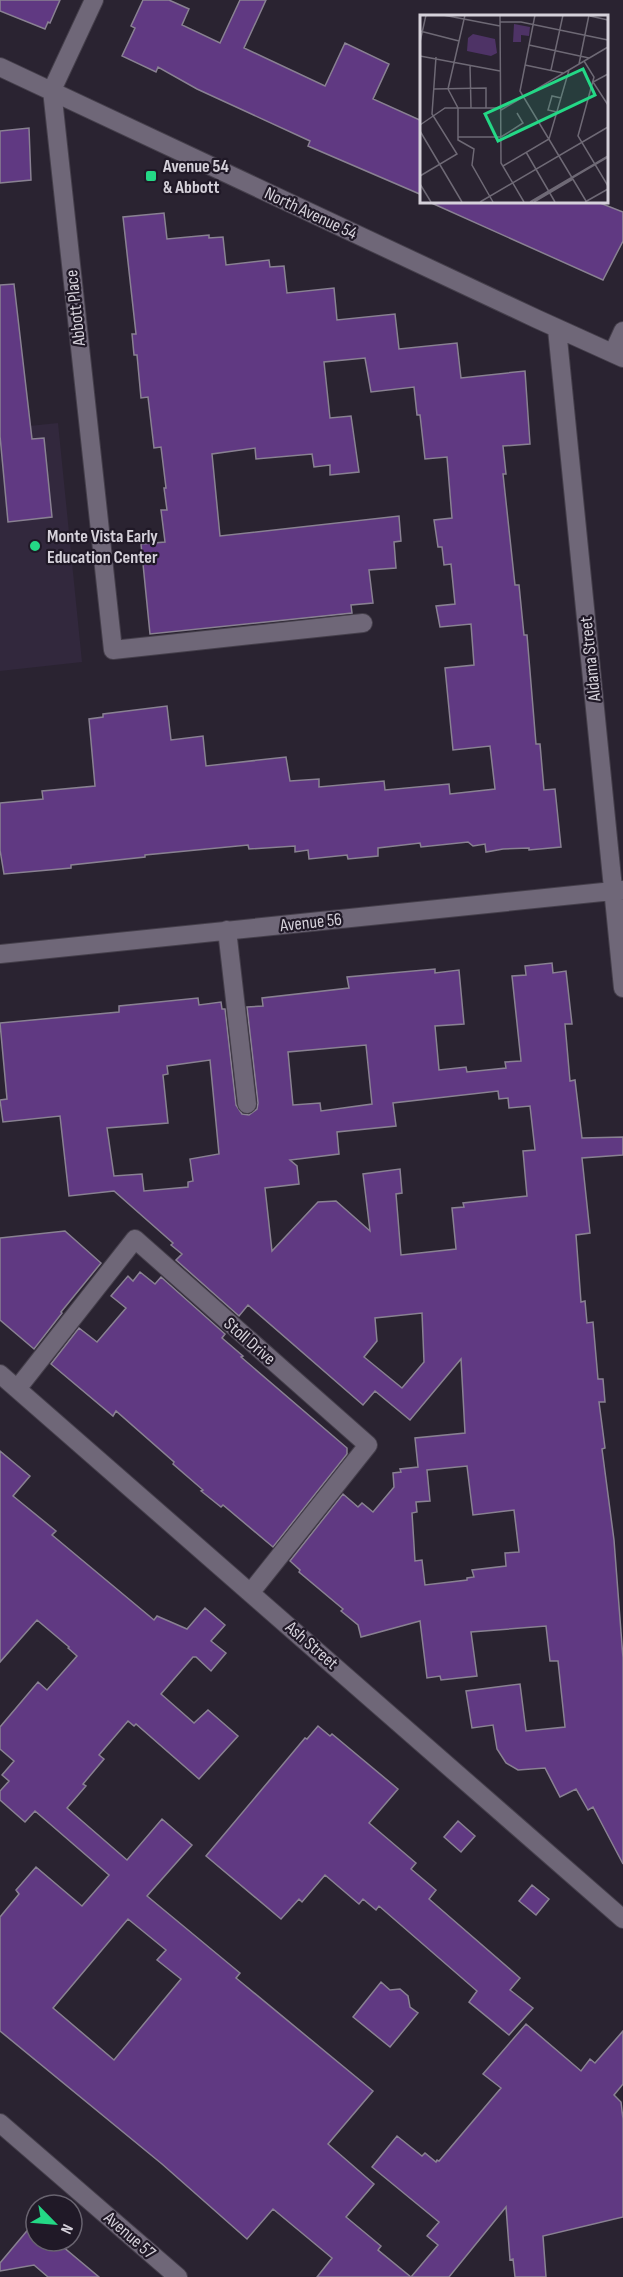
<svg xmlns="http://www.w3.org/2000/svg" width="623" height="2277" font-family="'Sofia Sans Condensed',sans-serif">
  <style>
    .built { fill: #32283d }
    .building { fill: #603982; stroke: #898192; stroke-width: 1.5; fill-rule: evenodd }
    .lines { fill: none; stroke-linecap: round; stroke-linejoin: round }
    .minor-casing { stroke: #453f4b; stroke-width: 20 }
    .minor { stroke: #6f6778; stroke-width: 18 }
    .poi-dot { fill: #24d886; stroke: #201927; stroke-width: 2 }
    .labels { text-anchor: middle; stroke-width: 4.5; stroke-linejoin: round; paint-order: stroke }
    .poi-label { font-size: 18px; font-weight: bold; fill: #d5d1da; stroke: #201927; text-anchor: start }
    .street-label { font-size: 18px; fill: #d5d1da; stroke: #201927 }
    .inset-road { fill: none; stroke: #6e6975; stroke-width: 1.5 }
    .view { fill: #24d886; fill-opacity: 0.15; stroke: #24d886; stroke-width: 3 }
    .inset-edge { fill: none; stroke: #d5d1da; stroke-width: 3 }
  </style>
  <rect width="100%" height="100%" fill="#2a2331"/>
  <path class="built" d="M58 423 82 662 0 671V429Z"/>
  <path class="building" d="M0 0H60L50 23 48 22 45 29 0 11Z
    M143 0H169L189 9 182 25 220 43 240 0H266L244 48 325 86 345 43 389 64 373 99 422 121V195L308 146 310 141 197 89 158 67 156 72 122 56 135 28 131 26Z
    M29 128 31 180 0 183V131Z
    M427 201H595L623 212V241L603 280Z
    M164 213 167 239 209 235V238L223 237 226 265 269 260 270 267 284 266 287 293 334 288 337 320 395 314 399 349 457 343 461 378 525 371 530 444 503 446 506 474H503L515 585H519L524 635H527L536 744H540L544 790 555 789 561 847 529 850V848L503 849 486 852 485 844 473 846 468 842 421 847 420 843 378 848V856L348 859 347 855 309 859 308 850 295 852V846L249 849 248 845 145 855V857L71 865V868L4 874 0 850V803L43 799 42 791 95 786 89 719 103 717V714L167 706 171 740 203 736 206 766 286 757 290 781 319 779V787L384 781 385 790 449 784 450 794 495 789 490 746 453 750 445 668 474 665 471 624 440 627 436 606 455 604 451 564 444 565 442 547H438L434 520 452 518 447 457 425 459 420 415H417L414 387 371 392 365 358 324 362 330 418 351 416 359 472 330 475V465L314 467 312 454 256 459 255 448 212 454 220 536 399 516 401 541 394 542 396 568 369 570 373 603 351 605 352 613 150 634 141 544 165 542 161 510H167L164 488H166L161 447 154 448 148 397 141 398 137 355H134L132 334H136L123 217Z
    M14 284 32 439 44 438 52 517 8 522 0 436V285Z
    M552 963 553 973 566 971 572 1024H565L570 1081 575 1080 582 1138 623 1137V1155L582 1158 590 1233 576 1235 581 1302 585 1301 587 1323 593 1322 598 1379H603L605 1402H599L605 1448 602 1449 614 1540 623 1658V1864L593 1807 588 1810 576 1789 560 1797 545 1768 518 1770 506 1763 497 1749 493 1725 472 1728 466 1691 520 1684 526 1731 565 1727 558 1661H550L546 1626 471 1632 477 1676 441 1680 440 1676 427 1678 420 1621 361 1637 358 1625 341 1611 343 1609 299 1572 300 1570 290 1561 343 1494 358 1507 362 1503 373 1512 394 1487 393 1473 401 1472 400 1469 418 1467 415 1438 465 1433 461 1359 410 1420 375 1391 363 1405 248 1305 239 1316 176 1260 182 1254 171 1245 173 1243 114 1191 69 1196 60 1116 3 1122 0 1100 7 1099 0 1023 119 1012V1006L198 998 199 1005 221 1002 222 1009H225L236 1105 242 1114 249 1115 257 1109 258 1103 247 1007 263 1006 262 998 349 988 347 977 435 969V973L459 970 464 1024 435 1026 439 1070 466 1067 467 1072 506 1068 505 1062 521 1061 512 976 526 975 525 966ZM366 1045 372 1104 321 1111 320 1103 293 1105 288 1052ZM210 1060 219 1154 190 1159 193 1181 188 1182V1187L144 1191 142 1174 114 1176 107 1128 168 1123 163 1075 168 1074 167 1066ZM498 1091 499 1099 508 1098 509 1108 530 1106 535 1150 523 1151 527 1196 463 1203 464 1207 452 1208 456 1249 401 1255 396 1194 402 1193 400 1169 363 1174 370 1231 336 1201 318 1202 272 1251 265 1188 299 1184 297 1166 290 1160 339 1154 337 1132 396 1126 393 1103ZM422 1313 424 1362 402 1388 364 1357 377 1341 375 1318ZM467 1466 473 1515 514 1510 519 1552 505 1553 506 1566 472 1570 474 1577 467 1578V1580L425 1585 422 1560 415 1561 412 1513 417 1512 416 1502 430 1501 427 1470Z
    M65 1231 101 1263 61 1312 62 1313 34 1349 0 1320V1238Z
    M140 1272 155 1284 161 1277 225 1334 222 1338 243 1356 241 1357 347 1448V1454L273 1547 223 1505 221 1507 201 1491 203 1490 173 1464 174 1462 116 1411 113 1416 51 1364 79 1328 97 1342 126 1308 111 1296 128 1276 133 1281Z
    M0 1451 30 1476 13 1496 56 1531 52 1535 154 1620 157 1616 187 1629 205 1608 225 1625 211 1641 226 1653 211 1671 196 1657H193L161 1694 194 1723 208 1710 238 1736 199 1779 136 1724 134 1726 128 1721 99 1755 104 1759 83 1784 86 1786 67 1808 127 1860 162 1819 192 1845 147 1896 240 1973 236 1978 373 2091 328 2144 374 2184 346 2217 381 2246 378 2250 411 2277 438 2245 427 2236 439 2222 372 2167 397 2136 422 2156 425 2153 436 2162 437 2160 439 2161 501 2088 483 2074 526 2024 581 2071 590 2059 595 2063 623 2031V2084L614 2095 621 2102 623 2119V2217L543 2236 546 2277H515L513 2259 510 2260 506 2207 449 2277H317L332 2258 273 2209 247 2239 162 2164 0 2031V1917L19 1894 16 1890 36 1867 82 1906 109 1875 35 1811 25 1822 0 1800V1791L9 1781 2 1775 14 1761 0 1749V1727L38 1682 47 1690 77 1656 68 1648 69 1647 37 1620 0 1662ZM128 1919 166 1950 157 1960 181 1979 114 2060 53 2008Z
    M318 1726 330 1736 332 1734 398 1789 369 1823 416 1863 411 1869 436 1890 429 1899 520 1978 510 1990 533 2008 509 2035 469 2002 477 1991 379 1906 376 1910 363 1899 359 1904 325 1875 302 1902 299 1899 281 1919 206 1856 305 1738 307 1739Z
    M458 1821 475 1836 461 1852 444 1837Z
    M532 1885 549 1899 536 1915 519 1901Z
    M381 1982 390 1990 400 1989 408 1996 410 2007 418 2013 390 2047 353 2017Z
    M36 2220V2241H56L99 2277H48L34 2265 0 2271V2263Z"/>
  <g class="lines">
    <defs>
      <path id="minor" d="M94 0 52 90 113 650 363 623
        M0 67 537 319 623 358
        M557 329 623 988
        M613 353 623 331
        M227 930 247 1104
        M0 954 623 890
        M0 1374 623 1919
        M17 1389 135 1239 368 1445 251 1592
        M0 2123 178 2277"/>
    </defs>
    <use href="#minor" class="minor-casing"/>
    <use href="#minor" class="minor"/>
  </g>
  <g class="poi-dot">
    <rect x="145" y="170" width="12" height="12" rx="3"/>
    <circle cx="35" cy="546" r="6"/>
  </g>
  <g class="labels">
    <g class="poi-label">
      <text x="163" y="172">Avenue 54<tspan x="163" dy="21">&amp; Abbott</tspan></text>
      <text x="47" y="542">Monte Vista Early<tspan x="47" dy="21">Education Center</tspan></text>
    </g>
    <g class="street-label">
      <text transform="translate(311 213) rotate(25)" y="6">North Avenue 54</text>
      <text transform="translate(75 308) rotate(-96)" y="6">Abbott Place</text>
      <text transform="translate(590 659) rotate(-96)" y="6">Aldama Street</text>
      <text transform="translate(311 922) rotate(-6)" y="6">Avenue 56</text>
      <text transform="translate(250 1341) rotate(41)" y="6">Stoll Drive</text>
      <text transform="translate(312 1645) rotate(41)" y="6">Ash Street</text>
      <text transform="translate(130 2235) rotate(41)" y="6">Avenue 57</text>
    </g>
  </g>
  <g transform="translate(420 15)">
    <rect width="188" height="188" fill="#2a2331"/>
    <path d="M94 9 110 12 109 21 101 20V27H93ZM53 19 75 24 77 38 71 41 47 36 48 23Z" fill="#4e3366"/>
    <path class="inset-road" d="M23 0 80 11M45 0 28 74 38 93V125L54 134 52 150 73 187M80 0 81 148 104 187M115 0 100 76 166 186M170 1 188 5M80 7H101L188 25M0 16 39 26M0 27 6 0M109 30 169 43M0 41 80 56M164 46 174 62 158 121 188 171M159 49 169 0M50 50 51 93M105 50 143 58M131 55 143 0M188 59 173 67 188 90M14 74 66 73V93M81 95 188 32M137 97 128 95 132 81 141 83M0 110 25 93H80M0 116 42 187M38 122H81L103 108 97 98M106 137 135 187M83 151 129 124 149 55M0 161 37 139 12 99 16 42M0 169 11 187M60 187 188 112M110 187 188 141M111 187 188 142M114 187 153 164M165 187 188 174"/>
    <path class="view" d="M163 54 175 80 78 126 65 99Z"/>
    <rect width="188" height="188" class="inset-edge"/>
  </g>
  <g transform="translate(54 2223) rotate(115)"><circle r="28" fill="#201927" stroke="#68636f" stroke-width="1.5"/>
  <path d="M0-4.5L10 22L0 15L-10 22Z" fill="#24d886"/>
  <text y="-9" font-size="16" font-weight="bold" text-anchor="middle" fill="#d5d1da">N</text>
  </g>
</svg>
